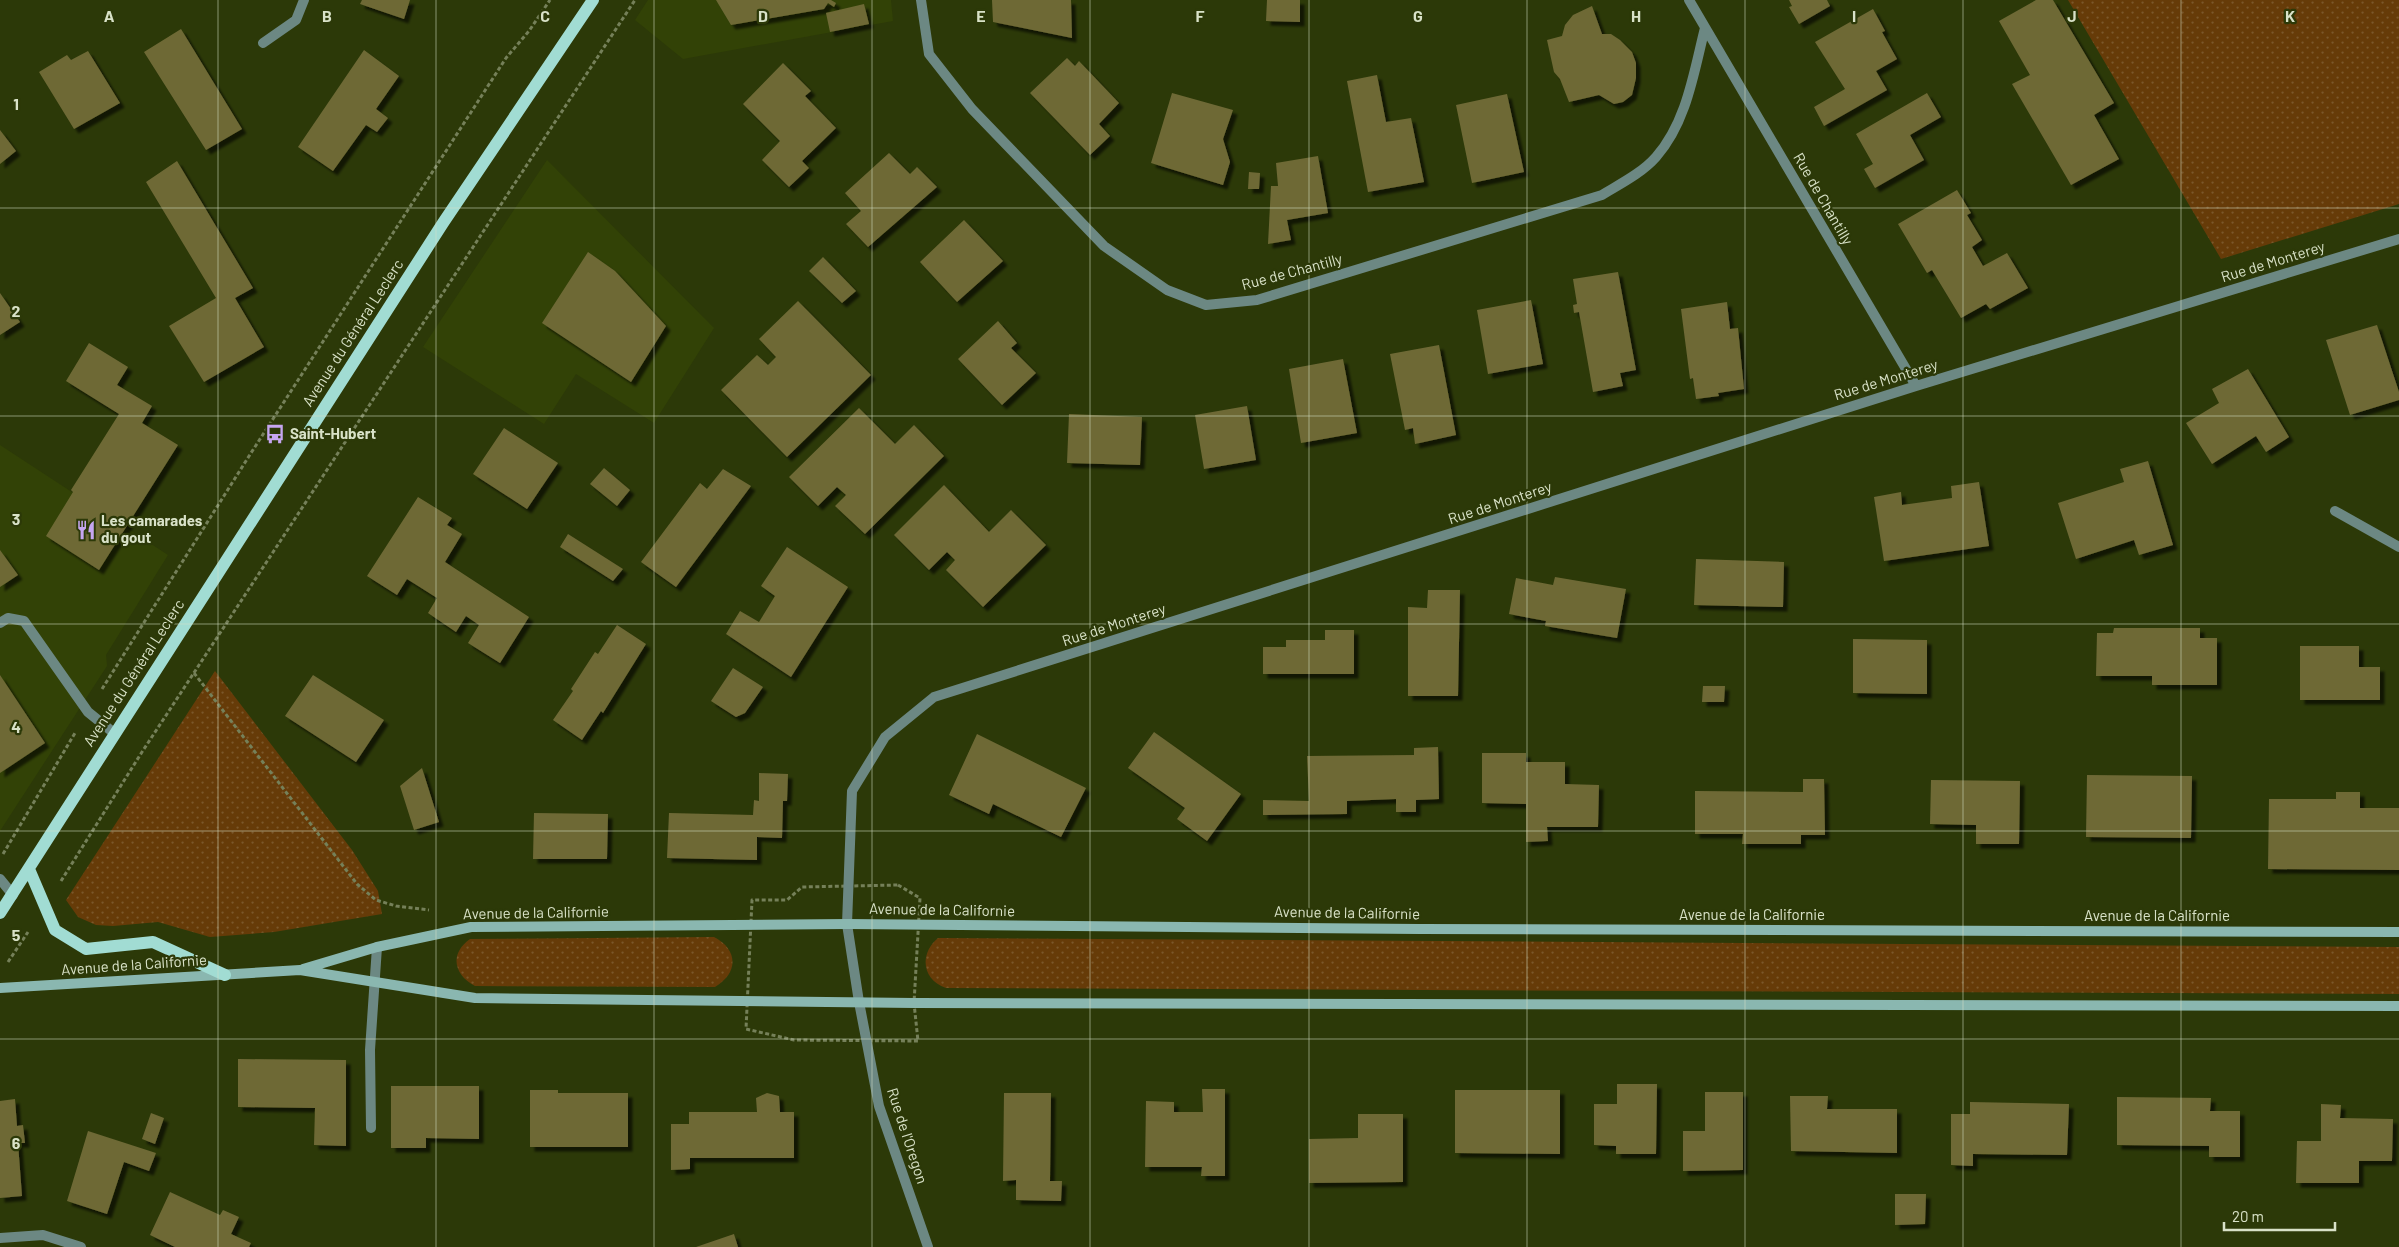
<svg xmlns="http://www.w3.org/2000/svg" width="2399" height="1247" font-family="Barlow,sans-serif">
  <style>
    .built { fill: #324206 }
    .grass { fill: url(#grass-dots) }
    .building { fill: #6e6936; filter: url(#shadow) }
    .lines { fill: none; stroke-linecap: round; stroke-linejoin: round }
    .path { stroke: #758059; stroke-width: 3; stroke-dasharray: 4 2.5; stroke-linecap: butt }
    .lane { stroke: #6c8883; stroke-width: 10 }
    .street { stroke: #6c8883; stroke-width: 10 }
    .secondary { stroke: #8ab7b0; stroke-width: 10 }
    .primary { stroke: #a1dcd3; stroke-width: 12 }
    .grid { fill: none; stroke: #d9e2c8; stroke-width: 1; stroke-opacity: 0.55 }
    .labels { text-anchor: middle; stroke-width: 4.5; stroke-linejoin: round; paint-order: stroke }
    .street-label { font-size: 15px; fill: #d9e2c8; stroke: #2c3908 }
    .poi-label { font-size: 15px; font-weight: bold; fill: #d9e2c8; stroke: #2c3908; text-anchor: start }
    .grid-label { font-size: 16px; text-anchor: middle; font-weight: bold; fill: #d9e2c8; stroke: #2c3908; stroke-width: 4.5; stroke-linejoin: round; paint-order: stroke }
  </style>
  <defs>
    <pattern id="grass-dots" width="8" height="8" patternUnits="userSpaceOnUse" patternTransform="scale(1.25)"><rect width="8" height="8" fill="#663b08"/><path d="M2 2h.1M6 6h.1" fill="none" stroke="#7b572a" stroke-width="1.8" stroke-linecap="round"/></pattern>
    <filter id="shadow"><feDropShadow dx="4.5" dy="4.5" stdDeviation="1" flood-color="#0009"/></filter>
  </defs>
  <rect width="100%" height="100%" fill="#2c3908"/>
  <path class="built" d="M648 0H891L893 21 683 59 635 20Z
    M547 160 714 328 654 423 576 374 544 424 423 347Z
    M0 445 168 555 106 655 107 666 0 831Z"/>
  <path class="grass" d="M2068 0H2399V204L2221 259Z
    M215 671 352 850 378 891 382 914 274 932 210 937 158 922 113 926 96 925 78 917 66 900Z
    M714 937C738 949 739 973 715 987L475 986C454 975 449 954 470 939Z
    M938 938 2399 947V994L946 988C922 980 919 954 938 938Z"/>
  <path class="building" d="M362 0H410L404 19 360 4Z
    M716 0H831L836 3 834 7 828 3 824 9 731 25Z
    M992 0H1071L1072 38 993 22Z
    M1267 0H1300V22L1266 21Z
    M1789 0H1827L1830 6 1799 24 1789 7 1792 6Z
    M2036 0H2053L2114 103 2094 115 2119 159 2071 185 2012 84 2030 75 1999 21Z
    M864 4 869 24 830 32 826 13Z
    M1592 6 1602 34H1611L1620 40 1632 52 1636 63V78L1632 95 1623 102 1614 104 1599 95 1569 102 1560 79 1554 72 1547 40 1562 36 1565 25 1573 15Z
    M1873 9 1885 31 1882 32 1897 59 1876 71 1887 90 1824 126 1814 107 1845 89 1815 42Z
    M181 29 242 129 206 150 144 52Z
    M364 50 399 76 376 109 388 118 377 132 366 125 333 171 298 147Z
    M88 51 120 103 74 129 39 72 67 55 71 60Z
    M1067 58 1075 66 1079 61 1119 103 1099 124 1110 136 1090 155 1030 93Z
    M783 63 811 91 805 96 836 128 802 161 809 168 789 187 762 160 780 141 743 104Z
    M1377 75 1386 122 1411 118 1424 182 1368 192 1347 81Z
    M1172 93 1233 110 1223 139 1230 162 1223 185 1151 163Z
    M1927 93 1941 117 1910 135 1924 160 1875 188 1864 169 1873 164 1856 134Z
    M1507 94 1524 172 1472 183 1456 105Z
    M0 130 16 151 0 164Z
    M889 153 910 174 917 167 937 187 868 247 846 224 861 211 845 193Z
    M1318 156 1328 213 1287 220 1291 240 1268 244 1271 186H1278L1276 163Z
    M177 161 253 288 235 298 264 347 204 382 169 326 216 298 146 182Z
    M1249 172 1260 173 1259 189H1248Z
    M1957 190 1971 213 1967 215 1982 240 1972 247 1983 266 2007 253 2028 288 1990 309 1986 304 1961 318 1932 270 1927 273 1898 224Z
    M964 220 1003 261 957 302 920 262Z
    M588 252 615 271 666 326 631 382 542 323Z
    M823 257 856 291 842 303 809 271Z
    M1618 272 1636 370 1620 373 1623 386 1593 392 1579 312 1574 313 1573 305 1577 304 1573 279Z
    M0 293 20 322 0 335Z
    M1531 300 1543 364 1488 374 1477 310Z
    M798 301 871 375 787 457 721 390 757 355 768 365 776 357 759 339Z
    M1727 302 1730 329 1738 328 1744 389 1718 393 1719 396 1696 399 1693 378 1690 379 1681 309Z
    M998 321 1017 343 1011 348 1036 373 1002 405 958 359Z
    M2377 325 2399 392V400L2350 415 2326 340Z
    M89 343 128 367 117 385 152 406 142 423 178 445 99 570 46 536 73 492 71 490 119 414 66 381Z
    M1439 345 1456 435 1415 444 1413 428 1405 430 1390 354Z
    M1343 359 1357 433 1301 443 1289 369Z
    M2248 369 2289 437 2266 452 2256 436 2212 464 2186 423 2219 403 2212 389Z
    M1247 406 1256 460 1204 469 1195 415Z
    M859 408 895 444 914 425 944 456 865 534 835 506 846 495 837 487 818 506 789 477Z
    M1069 414 1142 417 1140 465 1067 463Z
    M504 428 558 463 527 509 473 474Z
    M2148 461 2173 545 2139 555 2134 540 2076 559 2058 503 2124 482 2120 469Z
    M604 468 630 490 617 506 590 484Z
    M723 469 751 486 676 587 641 562 700 483 707 489Z
    M1979 482 1989 546 1884 561 1874 497 1901 492 1902 505 1952 498 1951 486Z
    M944 485 989 532 1011 510 1046 545 983 607 946 570 955 560 947 552 929 570 894 535Z
    M418 497 452 518 447 525 462 534 445 562 529 617 500 663 468 643 479 625 466 616 456 632 428 613 437 598 407 579 397 595 367 576Z
    M568 534 623 569 613 581 560 547Z
    M787 547 848 587 791 677 726 634 740 611 759 622 775 596 761 586Z
    M0 550 18 575 0 587Z
    M1696 559 1784 562 1783 607 1694 605Z
    M1555 577 1626 589 1617 638 1545 626 1546 621 1509 614 1516 578 1553 585Z
    M1428 590H1460L1458 696H1408V607L1427 608Z
    M617 625 646 644 603 713 601 711 582 740 553 720 573 691 571 689 595 652 598 654Z
    M2114 628H2200V638H2217V685H2152V676H2096L2097 633H2113Z
    M1325 630H1354V674H1263V647H1286V640H1325Z
    M1853 639 1927 640V694L1853 693Z
    M2300 646H2359V667H2380V700H2300Z
    M733 668 763 687 745 713 736 717 711 701Z
    M0 675 45 743 0 773Z
    M313 675 384 720 356 762 285 716Z
    M1703 686H1725L1724 702H1702Z
    M1154 732 1241 794 1207 841 1177 819 1185 808 1128 768Z
    M977 734 1086 788 1061 837 993 804 989 814 949 795Z
    M1438 747 1439 799 1416 800V812H1396V799L1347 801V814L1263 815V800L1309 801 1307 756 1414 755V748Z
    M1482 753H1526V762H1565V784L1599 785 1598 827H1547L1548 841 1526 842V804L1482 803Z
    M422 768 439 822 414 830 400 786Z
    M759 773 788 774 787 801H783L782 838 757 837V860L667 858 669 813 753 815 754 800 759 801Z
    M2087 775 2192 776 2191 838 2086 837Z
    M1803 779H1824L1825 835H1801V844H1742L1743 834H1695V791L1803 792Z
    M1931 780 2020 781 2019 844H1976V825L1930 824Z
    M2336 792H2360V808H2399V870L2268 869 2269 799H2336Z
    M534 813 608 814 607 859H533Z
    M238 1059 346 1060V1146L314 1145 315 1108 238 1107Z
    M1617 1084H1657L1656 1154H1616V1146L1594 1145V1104H1617Z
    M391 1086H479V1139L426 1138V1148H391Z
    M1202 1089H1225V1176H1201L1202 1167H1145L1146 1101 1174 1102V1112H1203Z
    M530 1090H558V1093H628V1147H530Z
    M1455 1090H1560V1154L1455 1153Z
    M1705 1092H1743V1170L1683 1171V1131H1705Z
    M767 1093 779 1096 780 1112H794V1158H690V1169L671 1170V1124H689V1112H757L756 1098Z
    M1004 1093H1051L1050 1181H1062L1061 1201 1016 1200V1180L1003 1181Z
    M1790 1096H1828L1827 1109H1897V1153L1791 1151Z
    M2117 1097 2211 1098 2210 1111H2240V1157H2209V1146L2117 1145Z
    M15 1099 17 1126 23 1125 25 1143H18L22 1196 0 1198V1101Z
    M1970 1102 2069 1104 2067 1155 1973 1154V1166L1951 1165V1114H1970Z
    M2321 1104 2341 1105 2340 1118 2393 1119 2392 1161H2359V1183H2296L2297 1141H2321Z
    M151 1113 164 1118 155 1144 142 1139Z
    M1358 1114H1403V1182L1309 1183V1139L1358 1138Z
    M88 1131 156 1153 149 1171 124 1162 107 1214 67 1201Z
    M170 1192 220 1215 223 1210 239 1217 231 1234 251 1243 249 1247H175L150 1235Z
    M1895 1194H1926L1925 1224 1895 1225Z
    M734 1234 738 1247H696Z"/>
  <g class="lines">
    <path class="path" d="M194 673 357 884 376 900 396 906 429 910
      M102 689 251 453 506 58 529 31 550 0
      M3 854 75 733
      M61 881 142 752 635 0
      M898 885 920 898 914 1003 918 1041 794 1040 746 1029 752 900H787L802 887Z
      M8 962 28 932"/>
    <path class="lane" d="M0 623 8 618 24 621 88 712 114 733
      M0 879 13 895
      M371 1128 370 1050 377 947"/>
    <path class="street" d="M921 0 929 54 972 109 1104 246 1167 290 1206 305 1257 300 1602 195C1620 184 1642 173 1656 157 1687 122 1694 71 1705 28
      M1689 0 1916 386
      M263 43 296 20 304 0
      M2335 511 2399 547
      M0 1238 43 1235 81 1247
      M928 1247 879 1106 859 1002 847 924 852 791 885 737 934 697 1916 386 2399 239"/>
    <path class="secondary" d="M303 969 377 947 471 927 847 924 1419 929 2399 932
      M0 988 300 970 475 998 914 1003 2399 1006"/>
    <path class="primary" d="M29 869 55 930 86 949 153 942 225 975
      M0 913 443 223 593 0"/>
  </g>
  <path class="grid" d="M218 0V1247M436 0V1247M654 0V1247M872 0V1247M1090 0V1247M1309 0V1247M1527 0V1247M1745 0V1247M1963 0V1247M2181 0V1247M0 208H2399M0 416H2399M0 624H2399M0 831H2399M0 1039H2399"/>
  <defs>
    <symbol id="bus-bare" viewBox="-9 -9 18 18"><path d="M-5-6H5V4H4V6H2V4H-2V6H-4V4H-5ZM-3.5-4V0h7V-4ZM-3.5 1.2v1.5H-2V1.2ZM2 1.2v1.5H3.5V1.2Z" fill="#c6a6f0" stroke="#2c3908" stroke-width="2.5" paint-order="stroke"/></symbol>
    <symbol id="restaurant-bare" viewBox="-9 -9 18 18"><path d="M-5-6h1v4h1v-4h1v4h1v-4h1v5L-1.5 .5V6h-2V.5L-5-1ZM5-6V6H3V1.5H1.5Q1.5-4 5-6Z" fill="#c6a6f0" stroke="#2c3908" stroke-width="2.5" paint-order="stroke"/></symbol>
  </defs>
  <g fill-rule="evenodd">
    <use href="#bus-bare" x="261" y="420" width="28" height="28"/>
    <use href="#restaurant-bare" x="72" y="516" width="28" height="28"/>
  </g>
  <g class="labels">
    <g class="street-label">
      <text transform="translate(1823 199) rotate(60)" y="5">Rue de Chantilly</text>
      <text transform="translate(2273 262) rotate(-17)" y="5">Rue de Monterey</text>
      <text transform="translate(1292 272) rotate(-15)" y="5">Rue de Chantilly</text>
      <text transform="translate(353 333) rotate(-57)" y="5">Avenue du Général Leclerc</text>
      <text transform="translate(1886 380) rotate(-17)" y="5">Rue de Monterey</text>
      <text transform="translate(1500 503) rotate(-18)" y="5">Rue de Monterey</text>
      <text transform="translate(1114 625) rotate(-18)" y="5">Rue de Monterey</text>
      <text transform="translate(134 673) rotate(-57)" y="5">Avenue du Général Leclerc</text>
      <text transform="translate(942 910) rotate(1)" y="5">Avenue de la Californie</text>
      <text transform="translate(536 913) rotate(-1)" y="5">Avenue de la Californie</text>
      <text transform="translate(1347 913) rotate(1)" y="5">Avenue de la Californie</text>
      <text x="1752" y="920">Avenue de la Californie</text>
      <text x="2157" y="921">Avenue de la Californie</text>
      <text transform="translate(134 965) rotate(-4)" y="5">Avenue de la Californie</text>
      <text transform="translate(907 1136) rotate(72)" y="5">Rue de l'Oregon</text>
    </g>
    <g class="poi-label">
      <text x="290" y="439">Saint-Hubert</text>
      <text x="101" y="526">Les camarades<tspan x="101" dy="17">du gout</tspan></text>
    </g>
  </g>
  <g class="grid-label">
    <text x="109" y="22">A</text>
    <text x="327" y="22">B</text>
    <text x="545" y="22">C</text>
    <text x="763" y="22">D</text>
    <text x="981" y="22">E</text>
    <text x="1200" y="22">F</text>
    <text x="1418" y="22">G</text>
    <text x="1636" y="22">H</text>
    <text x="1854" y="22">I</text>
    <text x="2072" y="22">J</text>
    <text x="2290" y="22">K</text>
    <text x="16" y="110">1</text>
    <text x="16" y="317">2</text>
    <text x="16" y="525">3</text>
    <text x="16" y="733">4</text>
    <text x="16" y="941">5</text>
    <text x="16" y="1149">6</text>
  </g>
  <path d="M2224 1222v8h111v-8" fill="none" stroke="#d9e2c8" stroke-width="2.5"/>
  <text x="2232" y="1222" font-size="15" fill="#d9e2c8" stroke="#2c3908" stroke-width="4" paint-order="stroke">20 m</text>
</svg>
